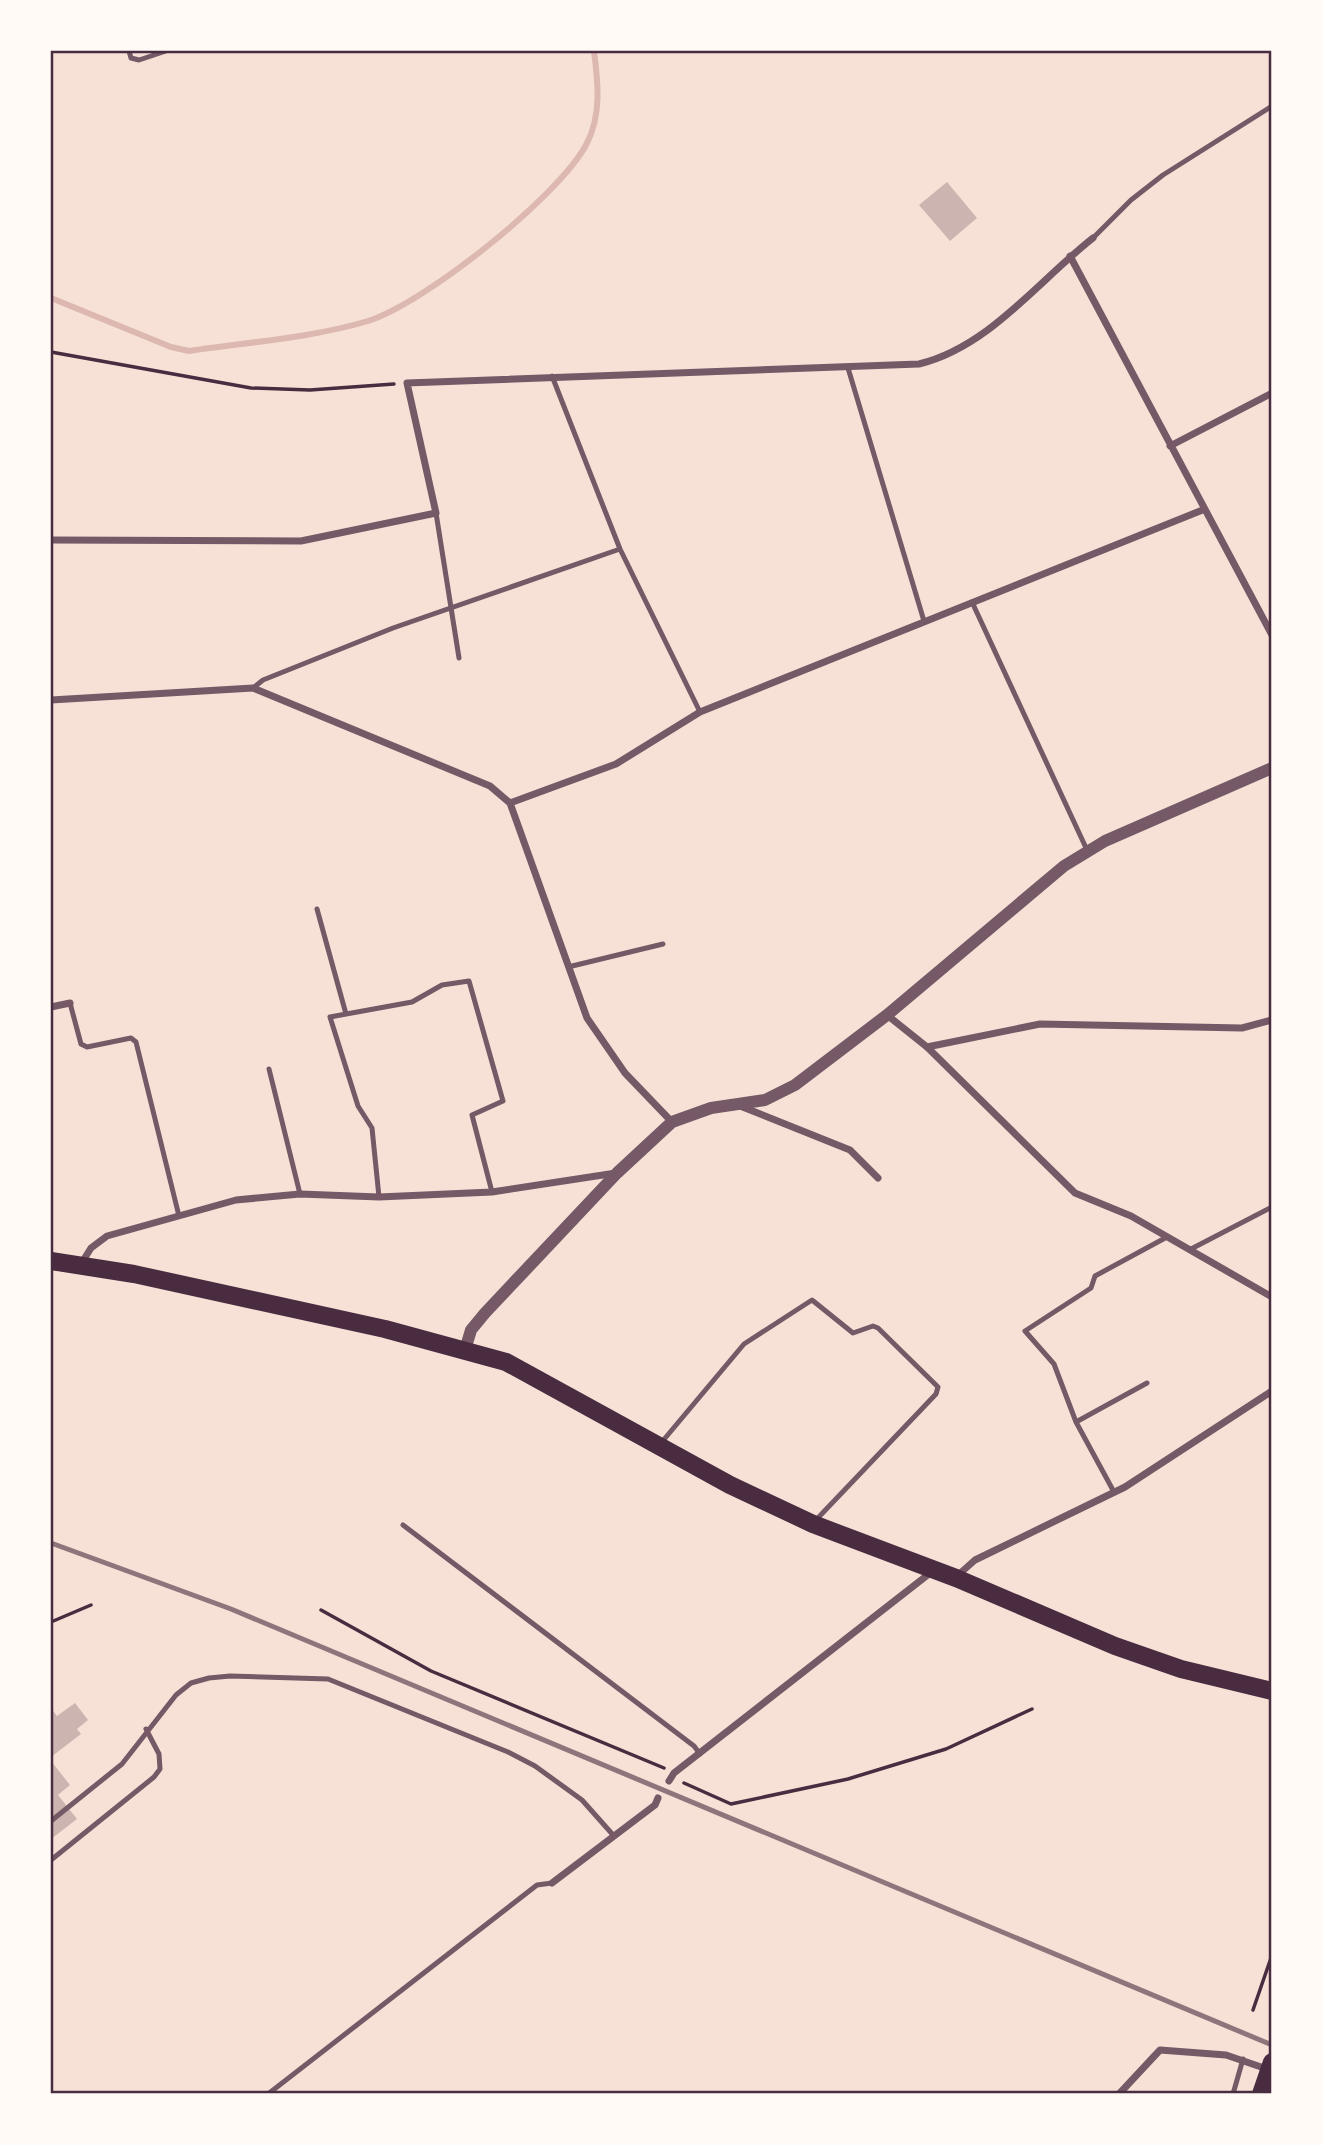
<svg xmlns="http://www.w3.org/2000/svg" width="1323" height="2145" font-family="'Work Sans',sans-serif">
  <style>
    .lines { fill: none; stroke-linecap: round; stroke-linejoin: round }
    .stream { stroke: #dcb8b0; stroke-width: 6 }
    .building { fill: #ccb4b1 }
    .path { stroke: #4a2c40; stroke-width: 3.5 }
    .service { stroke: #755966; stroke-width: 5 }
    .minor { stroke: #755966; stroke-width: 7 }
    .tertiary { stroke: #755966; stroke-width: 12 }
    .primary { stroke: #4a2c40; stroke-width: 18 }
    .trunk { stroke: #4a2c40; stroke-width: 18 }
    .rail { stroke: #8f747c; stroke-width: 5 }
    .neatline { fill: none; stroke: #4a2c40; stroke-width: 2.5 }
  </style>
  <rect width="100%" height="100%" fill="#f7e1d7"/>
  <g class="lines">
    <path class="stream" d="M51 298 171 347 189 351C249 342 311 338 368 321 425 303 558 197 586 145 602 116 598 82 594 51"/>
  </g>
  <path class="building" d="M947 182 977 218 950 241 919 205Z
    M75 1703 88 1720 77 1729 81 1734 51 1757V1708L57 1716Z
    M51 1761 70 1785 58 1795 77 1819 51 1839Z"/>
  <g class="lines">
    <path class="path" d="M51 352 251 388 310 390 394 384
      M321 1610 431 1671 664 1768
      M51 1622 91 1605
      M684 1783 731 1804 848 1779 946 1749 1032 1709
      M1253 2010 1272 1955"/>
    <path class="service" d="M129 51 131 58 139 60 166 51
      M1093 238 1131 200 1163 175 1272 106
      M848 368 924 621
      M552 376 620 549 700 712
      M436 513 459 658
      M972 602 1087 850
      M253 688 263 680 393 628 620 549
      M317 909 346 1014
      M568 967 663 944
      M70 1003 81 1044 87 1047 131 1038 136 1042 179 1216
      M269 1069 300 1194
      M379 1197 372 1128 358 1106 330 1017 412 1002 442 985 469 981 503 1101 472 1115 492 1192
      M1191 1249 1272 1207
      M1076 1422 1147 1383
      M661 1443 744 1344 812 1300 853 1333 873 1326 878 1328 938 1387 936 1394 814 1522
      M1114 1492 1076 1422 1054 1364 1025 1331 1091 1288 1095 1276 1167 1237
      M403 1525 694 1746 700 1754
      M51 1821 122 1764 176 1695 191 1683 209 1678 230 1676 328 1679 508 1752 535 1766 582 1800 614 1836
      M51 1860 154 1777 160 1769 159 1754 146 1729
      M268 2094 537 1885 552 1883
      M1233 2094 1243 2059"/>
    <path class="minor" d="M1070 256 1272 635
      M1170 446 1272 393
      M51 540 301 541 436 513 407 383 919 364C989 347 1038 281 1093 238
      M51 700 253 688 490 786 510 803 587 1018 625 1073 672 1122
      M510 803 616 764 700 712 1205 509
      M51 1007 70 1003
      M887 1015 927 1047 1075 1193 1131 1216 1272 1297
      M927 1047 1040 1024 1242 1028 1272 1020
      M740 1106 850 1150 878 1178
      M81 1264 91 1248 107 1236 236 1200 300 1194 379 1197 492 1192 616 1173
      M957 1576 975 1560 1125 1487 1272 1391
      M669 1781 674 1773 934 1570
      M552 1883 655 1805 658 1798
      M1119 2094 1160 2050 1226 2055 1267 2069"/>
    <path class="tertiary" d="M465 1350 471 1330 485 1313 617 1173 672 1122 711 1108 765 1100 795 1085 887 1015 1064 866 1105 841 1272 768"/>
    <path class="primary" d="M51 1261 134 1274 385 1329 506 1362 730 1485 813 1524 956 1578 1115 1646 1181 1669 1272 1691"/>
    <path class="trunk" d="M1261 2094 1272 2062"/>
    <path class="rail" d="M51 1543 231 1609 1272 2045"/>
  </g>
  <rect width="1323" height="2145" fill="none" stroke="#fffaf5" stroke-width="105"/>
  <rect x="52" y="52" width="1218" height="2040" class="neatline"/>
</svg>
